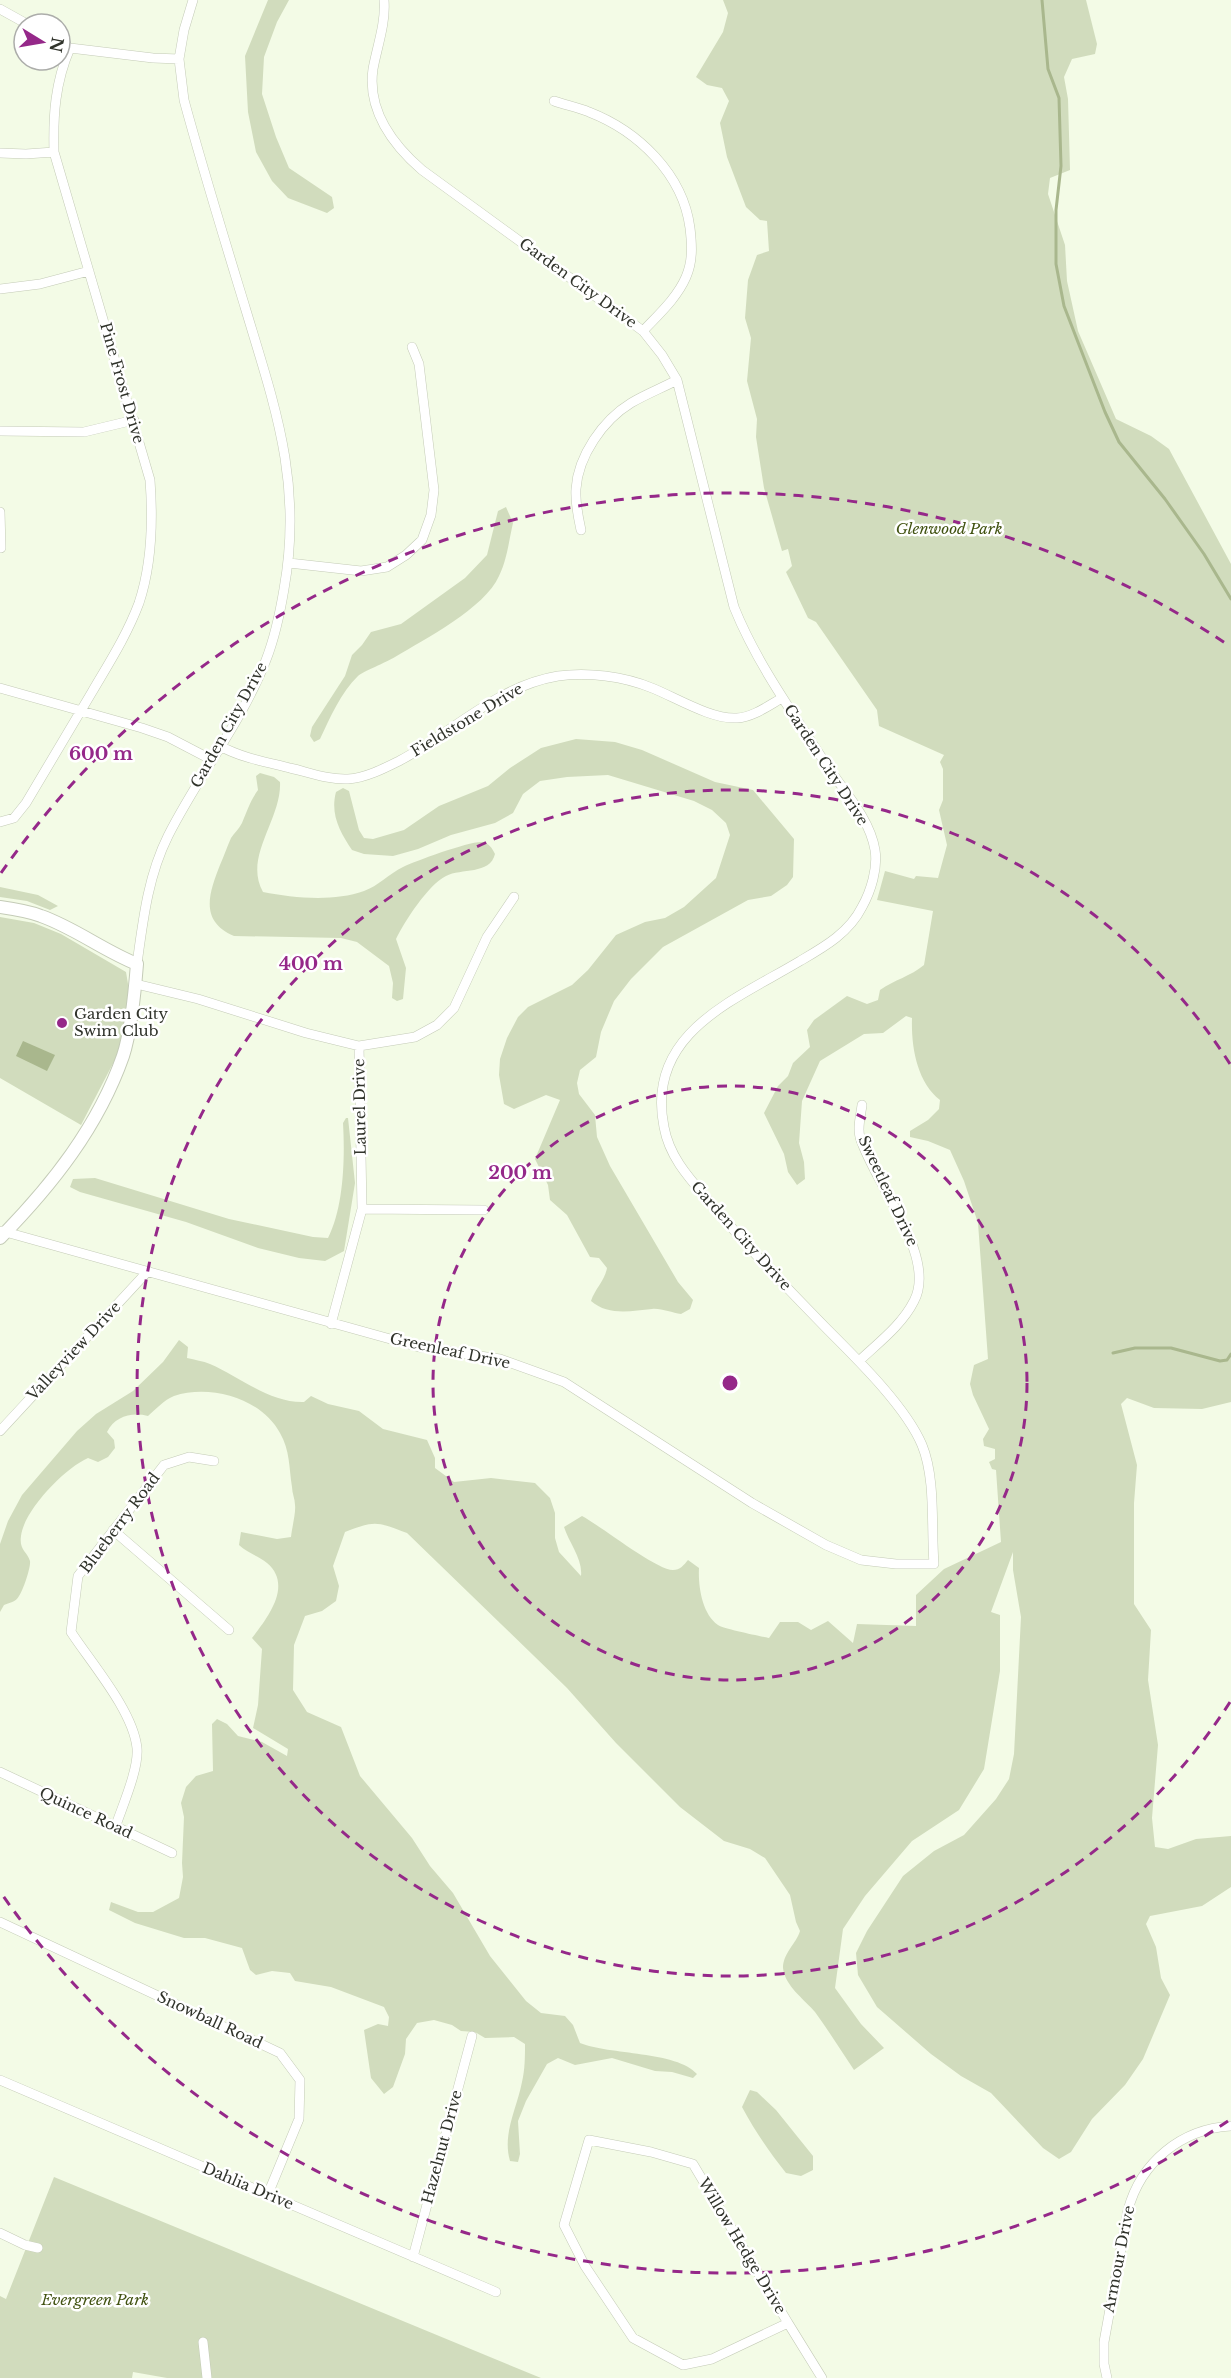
<svg xmlns="http://www.w3.org/2000/svg" width="1231" height="2378" font-family="'Libre Baskerville',serif">
  <style>
    .green { fill: #d1dcbd }
    .water { fill: #a9b78d }
    .lines { fill: none; stroke-linecap: round; stroke-linejoin: round }
    .stream { stroke: #a9b78d; stroke-width: 3 }
    .minor-casing { stroke: #c4cbb7; stroke-width: 10 }
    .tertiary-casing { stroke: #c4cbb7; stroke-width: 14 }
    .minor { stroke: #fff; stroke-width: 9 }
    .tertiary { stroke: #fff; stroke-width: 12 }
    .ring { fill: none; stroke: #952889; stroke-width: 3; stroke-dasharray: 10 8 }
    .poi-dot { fill: #952889; stroke: #fff; stroke-width: 2 }
    .labels { text-anchor: middle; stroke-width: 5; stroke-linejoin: round; paint-order: stroke }
    .street-label { font-size: 15px; fill: #30332b; stroke: #fff }
    .park-label { font-size: 15px; font-style: italic; fill: #415211; stroke: #fff }
    .poi-label { font-size: 15px; fill: #30332b; stroke: #fff; text-anchor: start }
    .centre { fill: #952889; stroke: #fff; stroke-width: 3 }
    .ring-label { font-size: 18px; text-anchor: middle; font-weight: bold; fill: #952889; stroke: #fff; stroke-width: 5; stroke-linejoin: round; paint-order: stroke }
  </style>
  <rect width="100%" height="100%" fill="#f3fbe6"/>
  <path class="green" d="M268 0H289L277 22 264 57 262 94 276 137 289 168 332 197 334 208 327 213 288 198 272 181 256 152 248 112 245 56Z
    M723 0H1086L1097 44 1095 54 1072 59 1064 77 1068 99 1070 170 1050 178 1048 194 1065 245 1067 281 1078 331 1116 419 1151 436 1169 449 1231 564V1402L1202 1409 1154 1408 1127 1398 1121 1404 1137 1465 1134 1503V1604L1151 1630 1148 1680 1158 1745 1152 1818 1155 1847 1168 1849 1196 1839 1231 1836V1887L1202 1906 1150 1916 1146 1924 1156 1947 1161 1978 1170 1995 1143 2059 1125 2085 1092 2119 1071 2152 1059 2159 1043 2148 991 2093 961 2076 931 2054 877 2007 858 1975 856 1953 867 1931 903 1876 934 1851 964 1835 996 1799 1009 1779 1014 1754 1021 1617 1013 1570V1552L991 1612 1000 1615V1671L984 1769 959 1810 912 1841 865 1896 843 1929 835 1988 861 2024 884 2048 854 2070C841 2051 829 2031 815 2012 804 1999 785 1986 783 1968 783 1953 796 1944 800 1931L796 1922 790 1895 765 1858 750 1849 724 1841 680 1807 616 1743 567 1688 407 1533C377 1522 376 1520 345 1532L333 1566 339 1586 336 1601 322 1611 305 1616 294 1645 293 1690 307 1712 341 1727 360 1776 412 1838 430 1866 453 1893 490 1956 526 2001 541 2013 565 2016 573 2025 580 2043C609 2055 677 2051 697 2074L693 2078 672 2072 655 2071 612 2058 575 2065 558 2058 547 2064 526 2101 518 2121 520 2154 518 2162 510 2161C502 2134 517 2108 522 2082 525 2069 525 2057 525 2044L514 2037 485 2038 475 2032 461 2031 452 2025 434 2020 417 2023 406 2039 405 2054 393 2087 384 2094 371 2078 364 2030 378 2024 388 2026 389 2017 384 2007 331 1987 295 1981 290 1973 272 1971 256 1975 250 1970 242 1948 205 1938H184L135 1923 109 1910 111 1902 138 1912H153L179 1898 183 1877 182 1863 184 1817 181 1803 186 1787 196 1776 213 1771 212 1724 217 1719 227 1724 238 1736 262 1742 287 1756 288 1749 253 1728 258 1705 262 1649 252 1638C268 1617 293 1585 267 1563 259 1556 247 1553 239 1545L241 1532 277 1539 291 1537C292 1527 296 1513 295 1505 295 1499 292 1493 292 1487 289 1468 290 1450 280 1433 261 1398 210 1384 174 1396 164 1400 156 1409 148 1416 132 1412 115 1416 107 1432L114 1440 115 1448 108 1457 98 1462 88 1458C65 1468 24 1510 21 1536 19 1550 27 1551 30 1561 31 1567 23 1591 19 1596 16 1602 9 1603 4 1605L0 1612V1544L8 1521 22 1495 77 1431 96 1414 133 1391 163 1362 179 1340 188 1347 187 1358C195 1360 203 1361 210 1364 240 1377 270 1403 304 1402L311 1396 328 1404 359 1411 383 1429 427 1440 435 1458V1468L454 1482 491 1478 535 1483 550 1498 555 1513V1538L559 1552 581 1576C583 1559 569 1543 564 1527L582 1516C601 1526 656 1570 673 1570 680 1570 684 1565 688 1560L699 1568C698 1586 702 1614 718 1625 724 1629 760 1636 769 1638L780 1622H798L811 1630 828 1621 853 1643 857 1624 916 1626V1595L944 1569 1001 1542 996 1470 992 1469 989 1462 995 1459V1449L984 1446 983 1439 989 1429 973 1395 970 1384 974 1365 988 1359 978 1223 964 1181 950 1150 928 1141 910 1137V1131L928 1120 939 1109 940 1100C917 1082 911 1047 912 1018L906 1016 883 1033 864 1034 820 1061 802 1101 799 1143 804 1162 805 1179 797 1185 788 1172 784 1154 764 1113 778 1086 788 1076 793 1063 810 1047 807 1030 814 1020 847 996 867 1004 878 1000 880 990C894 980 911 976 924 965L933 911 877 900 885 871 914 879 916 876 938 878 947 845 939 810 943 800V769L940 762 944 755 879 726 877 710 816 622 808 618 786 572 792 566 788 549 782 551 764 488 756 437 757 419 747 381 751 338 745 318 748 280 757 255 769 251 767 221 760 220 746 207 727 157 720 123 729 101 722 88 707 85 696 77 723 32 728 13Z
    M506 507 513 523C509 540 507 560 499 576 485 608 425 639 395 657 387 662 362 672 358 676 341 692 330 718 320 739L314 742 310 736 312 727 345 676 352 655 362 645 371 632 401 624 465 578 487 555 498 511Z
    M576 739 615 742 642 750 715 782 753 790 794 839 793 877 787 885 771 896 748 900 663 947 631 979 614 1001 601 1032 596 1057 580 1070 577 1083 579 1094 595 1115 597 1137 610 1166 678 1282 693 1300 690 1309 681 1314C672 1313 661 1308 652 1309 631 1311 608 1316 591 1301 595 1289 605 1280 607 1268L599 1258 590 1257 567 1215 550 1200 548 1185 535 1159 560 1100 546 1095 514 1109 504 1104 499 1075 500 1059 507 1038 518 1017 528 1007 572 985 588 970 616 935 645 922 665 918 684 907 716 878 730 835 726 823 712 810 694 801 608 775 567 777 540 781 523 794 513 813 495 823 451 835 418 849 393 856 364 854 352 850C340 832 330 814 336 792L343 788 349 791 359 830 364 838 373 839 404 830 439 806 488 786 510 768 541 748Z
    M260 773 274 777 280 782C282 819 243 857 263 892 294 898 333 902 364 891 378 886 389 874 403 867 415 861 470 841 482 842 489 843 492 848 495 854 490 875 461 868 446 876 428 885 405 921 396 939L406 968 403 999 397 1001 392 998 393 983 389 966 357 942 341 938 234 936C199 921 209 893 220 865 224 856 227 847 231 838 234 833 239 829 242 823 247 811 250 801 258 790L256 776Z
    M0 887 38 895 58 906 50 910 27 901 0 897Z
    M0 917 34 923 61 934 126 972 130 996 120 1050 81 1125 0 1078Z
    M346 1118H348L355 1183 344 1251 325 1261 299 1258 258 1248 186 1222 80 1192 70 1187 73 1179 95 1178 229 1219 313 1237 328 1238C344 1207 345 1157 343 1123Z
    M750 2090 757 2092 776 2110 813 2156V2170L801 2176 786 2173C769 2152 755 2131 742 2107Z
    M54 2177 541 2378H167L133 2372 132 2378H0V2296L6 2299Z"/>
  <path class="water" d="M23 1041 55 1055 47 1071 16 1056Z"/>
  <g class="lines">
    <path class="stream" d="M1042 0 1048 69 1059 98 1061 166 1056 210V264L1064 306 1105 412 1119 442 1165 499 1204 554 1231 599
      M1113 1353 1135 1348H1171L1220 1361 1227 1360 1231 1354"/>
    <defs>
      <path id="minor" d="M0 9 27 24
        M60 43 70 48 153 58 179 59
        M554 101C565 105 578 107 589 112 638 131 683 174 690 228 692 245 693 261 686 277 677 298 658 315 643 331
        M0 153 26 154 54 152
        M0 289 40 284 89 271
        M0 431 84 432 134 420
        M0 512 1 548
        M581 530C578 516 575 503 576 489 578 456 603 420 631 403 646 394 662 388 677 380
        M289 563 361 571 387 567 406 555 422 540 431 515 434 490 419 364 412 347
        M0 688 142 728 168 737 212 760
        M220 746C242 758 266 762 290 768 308 772 328 780 348 779 365 778 383 769 399 761 452 733 497 686 558 676 588 672 623 676 652 688 675 697 712 720 737 718 753 717 768 706 782 698
        M0 822 14 818 26 803C48 766 70 729 92 692 109 663 127 635 139 603 152 564 153 520 150 480L54 152C53 115 55 83 70 48
        M137 964C143 920 148 876 168 836 198 776 242 722 266 660 275 637 280 613 284 589 303 483 275 407 245 307 224 238 203 170 184 100L179 59 184 30 193 0
        M136 984 198 999 306 1033 359 1046 415 1037 437 1025 454 1008 487 937 514 897
        M362 1209 484 1210
        M2 1231 419 1347 500 1359 564 1382 752 1503 826 1545 861 1560 896 1564H934C931 1527 936 1479 922 1445 906 1407 858 1360 828 1330 789 1290 750 1250 714 1207 693 1182 670 1160 664 1127 645 1033 735 1000 800 961 824 947 849 933 862 907 871 891 878 868 875 850 870 819 844 791 828 767 794 715 757 664 734 607L677 380 662 355 643 331 422 170C393 145 367 110 373 69 377 47 386 23 384 0
        M331 1324 362 1209 359 1046
        M859 1361C878 1343 902 1325 914 1301 938 1256 873 1182 860 1137 857 1128 861 1114 862 1105
        M0 1431 148 1271
        M113 1530 229 1630
        M0 1772 172 1853
        M115 1828C122 1807 139 1769 137 1748 133 1711 92 1664 71 1632L78 1576 164 1465 189 1457 214 1461
        M0 1922 280 2053 300 2080 299 2119 268 2194
        M0 2080 496 2292
        M589 2140 651 2152 693 2164 788 2323 712 2359 683 2365 633 2338 585 2266 564 2225Z
        M0 2233 25 2245 38 2248
        M413 2257 472 2036
        M788 2323 822 2378
        M203 2342 207 2378
        M1107 2378 1104 2364V2342L1128 2210C1141 2162 1181 2129 1231 2126"/>
      <path id="tertiary" d="M0 907C14 909 28 911 41 916 75 928 104 951 137 964 135 989 131 1032 123 1056 98 1127 52 1185 0 1238"/>
    </defs>
    <use href="#minor" class="minor-casing"/>
    <use href="#tertiary" class="tertiary-casing"/>
    <use href="#minor" class="minor"/>
    <use href="#tertiary" class="tertiary"/>
  </g>
  <g class="ring">
    <circle cx="730" cy="1383" r="297"/>
    <path d="M1230 1702A593 593 0 1 1 1230 1064"/>
    <path d="M1228 2121A890 890 0 0 1 1 1893M1 873A890 890 0 0 1 1228 645"/>
  </g>
  <circle class="poi-dot" cx="62" cy="1023" r="6"/>
  <g class="labels">
    <g class="street-label">
      <text transform="translate(578 283) rotate(36)" y="5">Garden City Drive</text>
      <text transform="translate(122 383) rotate(74)" y="5">Pine Frost Drive</text>
      <text transform="translate(467 720) rotate(-31)" y="5">Fieldstone Drive</text>
      <text transform="translate(229 725) rotate(-61)" y="5">Garden City Drive</text>
      <text transform="translate(826 765) rotate(57)" y="5">Garden City Drive</text>
      <text transform="translate(360 1107) rotate(-91)" y="5">Laurel Drive</text>
      <text transform="translate(888 1191) rotate(65)" y="5">Sweetleaf Drive</text>
      <text transform="translate(741 1236) rotate(48)" y="5">Garden City Drive</text>
      <text transform="translate(74 1351) rotate(-47)" y="5">Valleyview Drive</text>
      <text transform="translate(450 1351) rotate(12)" y="5">Greenleaf Drive</text>
      <text transform="translate(120 1523) rotate(-53)" y="5">Blueberry Road</text>
      <text transform="translate(86 1813) rotate(25)" y="5">Quince Road</text>
      <text transform="translate(210 2020) rotate(25)" y="5">Snowball Road</text>
      <text transform="translate(442 2147) rotate(-75)" y="5">Hazelnut Drive</text>
      <text transform="translate(248 2186) rotate(23)" y="5">Dahlia Drive</text>
      <text transform="translate(742 2246) rotate(59)" y="5">Willow Hedge Drive</text>
      <text transform="translate(1119 2259) rotate(-79)" y="5">Armour Drive</text>
    </g>
    <g class="park-label">
      <text x="949" y="534">Glenwood Park</text>
      <text x="95" y="2305">Evergreen Park</text>
    </g>
    <g class="poi-label">
      <text x="74" y="1019">Garden City<tspan x="74" dy="17">Swim Club</tspan></text>
    </g>
  </g>
  <circle cx="730" cy="1383" r="9" class="centre"/>
  <g class="ring-label">
    <text x="101" y="760">600 m</text>
    <text x="311" y="970">400 m</text>
    <text x="520" y="1179">200 m</text>
  </g>
  <g transform="translate(42 42) rotate(101)"><circle r="28" fill="#ffffff" stroke="#acadaa" stroke-width="1.5"/>
  <path d="M0-4.5L10 22L0 15L-10 22Z" fill="#952889"/>
  <text y="-9" font-size="16" font-weight="bold" text-anchor="middle" fill="#30332b">N</text>
  </g>
</svg>
